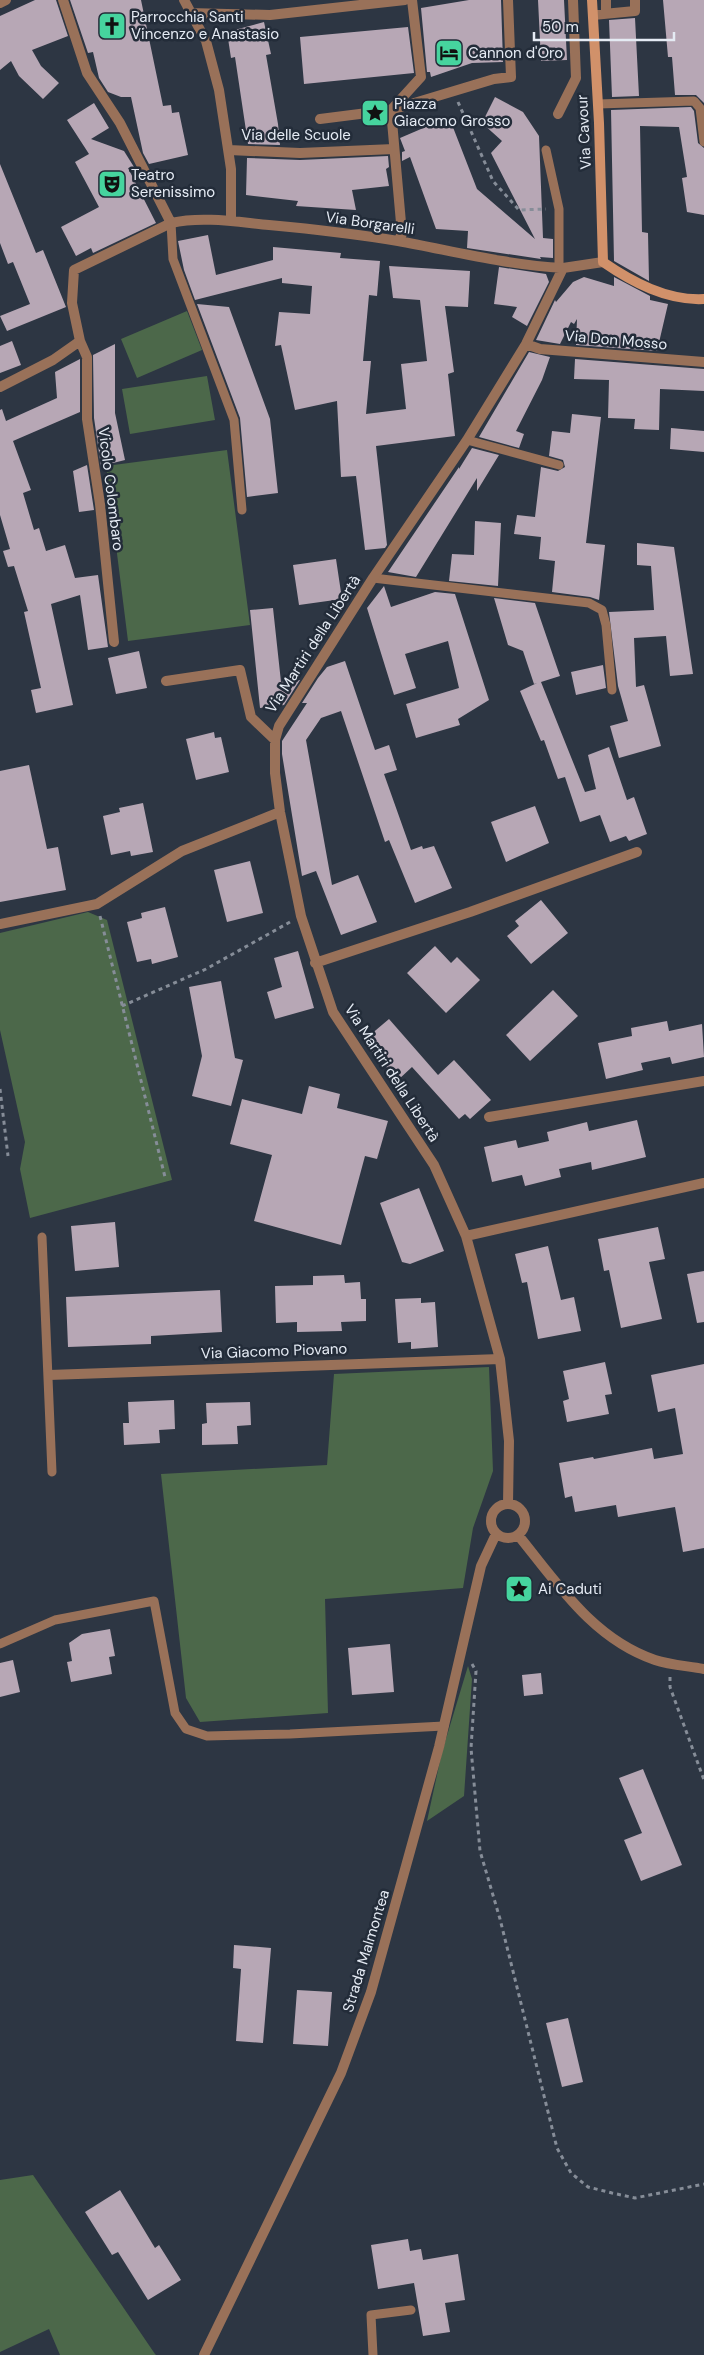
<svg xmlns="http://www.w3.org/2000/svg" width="704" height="2355" font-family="'DM Sans',sans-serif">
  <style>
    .green { fill: #4c684a }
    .building { fill: #b7a7b5 }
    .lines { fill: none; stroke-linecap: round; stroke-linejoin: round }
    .path { stroke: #868d98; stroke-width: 3; stroke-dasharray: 4 4; stroke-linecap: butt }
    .lane { stroke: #997159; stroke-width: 9 }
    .street { stroke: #997159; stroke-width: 10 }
    .secondary { stroke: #d1916a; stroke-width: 10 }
    .labels { text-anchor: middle; stroke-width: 5; stroke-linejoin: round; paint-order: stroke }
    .poi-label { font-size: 15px; fill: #e5ebf4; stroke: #232c39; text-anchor: start }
    .street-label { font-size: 15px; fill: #e5ebf4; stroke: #232c39 }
  </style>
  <rect width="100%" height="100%" fill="#2d3643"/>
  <path class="green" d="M187 311 202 350 137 378 121 339Z
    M207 376 215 420 130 434 122 389Z
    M227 450 250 625 128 641 106 466Z
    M88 912 107 920 172 1180 30 1218 20 1169 25 1142 0 1030V933Z
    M489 1367 493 1471 473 1528 463 1588 325 1599 328 1713 200 1722 186 1698 161 1474 327 1465 334 1374Z
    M468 1666 472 1679 464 1796 427 1821 442 1752Z
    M33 2175 155 2354 156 2355H60L49 2329 0 2352V2180Z"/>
  <path class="building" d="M35 0H56L68 36 32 50 41 66 59 83 43 99 19 76 11 61 0 70V16Z
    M70 0H141L163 106 171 105 172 113 179 112 188 155 149 164 143 153 131 97H121L108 92 99 78 93 52 88 53Z
    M469 0H501L503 62 472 63 431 77 430 72H427L421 8Z
    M538 0H564L567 60 541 61Z
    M663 0H704V103L696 95H675L672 57H668Z
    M635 18 639 96 612 97 609 20Z
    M264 22 271 54 266 55 278 124 280 145 248 144 235 57 231 58 227 32Z
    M408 27 414 73 304 84 300 37Z
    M495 97 523 112 539 136 543 238 553 239V258L540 257 541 259 467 248 468 231 436 229 410 157 402 161V152L405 151 400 138 449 117 477 189 535 239 491 153 502 141 482 123Z
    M94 103 109 128 91 139 124 151 134 167 128 168 156 223 93 253 91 248 76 256 61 227 99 207 75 162 89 154 67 120Z
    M691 107 694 111 698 143 704 148V215L687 212 682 178 687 177 679 127 640 126 642 232 648 233 649 281 614 261 611 110Z
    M388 156 389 167 386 169 389 186 352 190 356 210 296 206 298 201 246 195 247 158 300 160Z
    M0 164 36 253 43 250 66 307 7 331 0 316 30 304 13 262 8 264 0 243Z
    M208 235 216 275 273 260V247L341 253 340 258 380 261 377 296 369 295 363 361H371L366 414 406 409 401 364 427 361 420 300 393 298 389 266 470 271 468 307 445 306 454 372 448 374 455 436 376 446 387 545 385 548 365 550 356 476 341 477 337 401 295 410 281 345 275 346 279 312 310 314 312 286 282 283V278L195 300 184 270 178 241Z
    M499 267 546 274 549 282 527 326 512 317 517 307 494 304Z
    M584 277 614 286V277L650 296V300L668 304 657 351 576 345 577 319 574 324 571 322 560 344 536 340 555 300 556 302 573 282Z
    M197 304 229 307 270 419 278 493 247 497 240 418Z
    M12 341 21 365 0 373V346Z
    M115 344V413L125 460 101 466 94 418 93 355Z
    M529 352 550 357 542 380 516 431 524 434 519 448 479 437Z
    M80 359V412L13 441 31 490 23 493 34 530 39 528 46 551 65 545 75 578 98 575 108 647 88 650 80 595 51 604 73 705 36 713 31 690 41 688 24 612 28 611 14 566 8 567 3 551 10 549 0 515V410L2 409 6 421 57 398 55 372Z
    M575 359 704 369V391L660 389 659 430 634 429 635 419 608 418 609 380 574 379Z
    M572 414 601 417 586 543 605 545 599 600 590 597 552 592 555 561 539 559 541 537 514 534 517 515 535 517 541 467 558 471 565 467 563 460 549 456 552 431 570 433Z
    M671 428 704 431V452L670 449Z
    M472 448 499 455 477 491V478L416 577 388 572 459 467V469Z
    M87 465 94 510 79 512 73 471Z
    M475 521 501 523 498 586 449 581 452 554 474 555Z
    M637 543 674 547 693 674 670 676 666 636 634 638 636 687 644 685 661 746 619 758 610 726 628 721 618 686 609 612 654 610 651 566 637 565Z
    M336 559 342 599 299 605 293 565Z
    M384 586 391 607 435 592 455 594 489 700 458 719 460 725 416 738 406 704 459 688 448 641 405 654 416 688 394 695 367 608Z
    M494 598 535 603 560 676 541 682 585 792 596 789 588 755 609 747 627 800 634 797 647 834 629 841 626 836 610 842 600 815 580 822 565 777 558 779 544 740 541 741 520 691 537 683 534 684 523 651 508 645Z
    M273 608 281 682 300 680 284 705 260 708 250 610Z
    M139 651 147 688 116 694 108 658Z
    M345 661 375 750 389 745 397 770 384 774 411 850 422 846 423 849 434 846 452 888 415 903 389 840 385 842 341 711 321 718 306 740 332 885 358 875 377 922 341 935 316 871 302 876 282 754V741L307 703H302L318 678 327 667Z
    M603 665 606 688 576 695 571 672Z
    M214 732 215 738 221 737 229 772 196 780 186 739Z
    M29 765 47 849 58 847 66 890 0 902V771Z
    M143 803 153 852 131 856 130 851 111 855 103 816 120 812 119 808Z
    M535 806 549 843 506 862 491 822Z
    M250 861 263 913 227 922 214 870Z
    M541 900 568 933 531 964 507 936 519 926 515 921Z
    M165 907 178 957 152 964 151 959 137 962 127 922 142 918 141 913Z
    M435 946 451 963 457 957 480 980 446 1013 407 973Z
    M298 951 314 1008 275 1019 267 992 282 987 274 958Z
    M221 981 235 1058 243 1060 231 1106 192 1096 202 1056 189 987Z
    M553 990 578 1016 530 1061 506 1035Z
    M389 1019 438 1075 454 1060 491 1100 470 1119 465 1114 459 1119 412 1067 398 1080 363 1041Z
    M667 1021 669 1031 702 1024 704 1057 672 1064 670 1057 641 1063 643 1070 606 1079 598 1043 632 1036 631 1028Z
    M309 1086 340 1094 337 1108 388 1121 377 1159 365 1156 341 1245 254 1221 272 1155 230 1144 242 1099 302 1114Z
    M637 1120 646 1157 592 1170 591 1162 559 1169 561 1177 525 1186 522 1175 492 1182 484 1147 516 1140 518 1148 549 1141 547 1132 587 1122 589 1131Z
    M419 1188 444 1251 410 1264 402 1262 380 1203Z
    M115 1222 119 1267 75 1271 71 1226Z
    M658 1227 665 1259 649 1262 662 1319 621 1328 609 1270 604 1271 598 1239Z
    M548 1246 561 1300 574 1297 581 1331 538 1339 527 1282 522 1283 515 1254Z
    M704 1271V1322L697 1323 687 1274Z
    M344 1275 345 1283 360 1282 361 1299H366V1321L341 1322 342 1331 297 1332V1322L276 1323 275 1286 313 1285V1276Z
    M220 1290 222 1332 151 1336V1344L68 1347 66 1297Z
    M421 1298V1303L435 1302 438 1347 411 1349V1342L398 1343 395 1299Z
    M605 1362 612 1394 605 1395 609 1414 567 1422 563 1401 569 1399 563 1371Z
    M704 1364V1548L683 1552 675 1507 618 1517 616 1505 575 1512 572 1496 565 1498 559 1463 593 1457 594 1459 652 1448 654 1459 683 1454 675 1408 658 1412 651 1375Z
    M174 1400 175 1429 159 1430 160 1443 124 1445 123 1423H129L128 1402Z
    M250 1402 251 1425 237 1426 238 1444 202 1445V1424L207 1423 206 1403Z
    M110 1629 115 1656 109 1657 112 1674 71 1682 67 1662 72 1661 69 1643 82 1634Z
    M390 1644 394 1692 352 1695 348 1648Z
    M13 1660 20 1692 0 1697V1663Z
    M541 1673 543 1694 524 1696 522 1675Z
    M643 1769 682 1865 641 1881 624 1840 642 1833 619 1778Z
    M234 1945 271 1948 263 2043 236 2041 241 1969 233 1968Z
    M297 1990 332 1992 328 2046 293 2044Z
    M568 2018 583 2082 562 2087 546 2023Z
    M120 2190 155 2248 159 2245 181 2280 148 2300 118 2252 112 2255 85 2212Z
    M408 2239 410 2251 421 2249 423 2260 458 2254 465 2300 445 2303 450 2332 423 2336 414 2283 378 2289 371 2245Z"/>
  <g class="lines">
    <path class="path" d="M458 102 493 181 519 210 546 209
      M100 916 165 1177
      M122 1006 206 969 290 922
      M0 1089 8 1156
      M472 1664 476 1671 471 1748 480 1851 500 1919 557 2148 571 2173 588 2187 612 2193 635 2198 704 2184
      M670 1677V1687L704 1780"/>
    <path class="lane" d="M598 104 694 101 700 108 704 142
      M546 150 559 209V268
      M171 223 173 259 234 420 242 510
      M467 440 559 465
      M373 578 589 603 602 610 606 625 612 690
      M42 1237 52 1472
      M0 1644 55 1620 154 1601 175 1713 186 1729 207 1736 290 1734 444 1726
      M373 2355 371 2315 411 2310"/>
    <path class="street" d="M63 0 87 73 120 123 171 223
      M184 0 206 41 219 90 231 169V221
      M606 0V13
      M0 3 6 0
      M189 13 270 15 405 0
      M593 15 635 11V0
      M558 114 576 78 573 0
      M320 119 391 110 494 79 511 77 508 0
      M229 150 300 153 394 149
      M398 241 402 234 391 110 421 77 412 0
      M80 341 87 357V419L100 504 114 642
      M526 344 540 349 704 362
      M0 387 53 360 80 341 72 303 74 270 171 223C202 216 237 222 269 225 312 229 356 234 398 241 453 251 507 265 563 268
      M166 681 240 670 251 717 275 740
      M0 924 97 904 182 851 280 812
      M315 963 470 912 637 852
      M489 1117 704 1081
      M466 1236 704 1183
      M49 1375 500 1359
      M491 1521a17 17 0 1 1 34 0a17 17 0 1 1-34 0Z
      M508 1504 509 1441 500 1359 466 1236 434 1165 333 1012 301 916 280 812 275 773V740L279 726 373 578 467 440 526 344 563 268 603 262
      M518 1535C557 1583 593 1639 655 1660 670 1665 688 1666 704 1669
      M204 2355 341 2073 371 1992 439 1747 481 1566 496 1534"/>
    <path class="secondary" d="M592 0 599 123 603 262C632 282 667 301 704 299"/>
  </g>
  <defs>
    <symbol id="church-square" viewBox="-11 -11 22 22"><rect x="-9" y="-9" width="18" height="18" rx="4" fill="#46d49e" stroke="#232c39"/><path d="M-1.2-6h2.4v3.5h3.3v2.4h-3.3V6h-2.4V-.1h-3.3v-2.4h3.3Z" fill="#111"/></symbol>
    <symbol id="hotel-square" viewBox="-11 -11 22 22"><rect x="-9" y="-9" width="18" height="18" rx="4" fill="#46d49e" stroke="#232c39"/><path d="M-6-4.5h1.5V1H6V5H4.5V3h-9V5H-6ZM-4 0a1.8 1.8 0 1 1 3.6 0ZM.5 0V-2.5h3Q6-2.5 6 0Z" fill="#111"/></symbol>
    <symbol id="sight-square" viewBox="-11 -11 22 22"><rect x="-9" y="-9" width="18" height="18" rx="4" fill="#46d49e" stroke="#232c39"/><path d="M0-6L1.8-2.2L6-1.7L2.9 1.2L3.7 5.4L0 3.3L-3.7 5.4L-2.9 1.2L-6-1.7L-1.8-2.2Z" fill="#111"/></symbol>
    <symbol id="theatre-square" viewBox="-11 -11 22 22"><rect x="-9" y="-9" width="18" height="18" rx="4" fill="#46d49e" stroke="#232c39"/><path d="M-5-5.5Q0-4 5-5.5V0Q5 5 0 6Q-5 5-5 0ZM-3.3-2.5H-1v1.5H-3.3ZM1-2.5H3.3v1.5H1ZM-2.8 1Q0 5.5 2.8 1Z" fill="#111"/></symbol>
  </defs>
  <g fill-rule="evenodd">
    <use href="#church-square" x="96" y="10" width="32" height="32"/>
    <use href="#hotel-square" x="433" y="37" width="32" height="32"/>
    <use href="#sight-square" x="359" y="97" width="32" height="32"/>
    <use href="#theatre-square" x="96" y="168" width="32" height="32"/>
    <use href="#sight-square" x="503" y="1573" width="32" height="32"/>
  </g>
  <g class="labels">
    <g class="poi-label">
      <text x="131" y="22">Parrocchia Santi<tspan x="131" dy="17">Vincenzo e Anastasio</tspan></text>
      <text x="468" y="58">Cannon d'Oro</text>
      <text x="394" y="109">Piazza<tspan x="394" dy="17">Giacomo Grosso</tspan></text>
      <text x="131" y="180">Teatro<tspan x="131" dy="17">Serenissimo</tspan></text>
      <text x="538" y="1594">Ai Caduti</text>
    </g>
    <g class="street-label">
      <text transform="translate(584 132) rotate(-93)" y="5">Via Cavour</text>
      <text x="296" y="140">Via delle Scuole</text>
      <text transform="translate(370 223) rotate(8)" y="5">Via Borgarelli</text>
      <text transform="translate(616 340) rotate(5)" y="5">Via Don Mosso</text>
      <text transform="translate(111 489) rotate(83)" y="5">Vicolo Colombaro</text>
      <text transform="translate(313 644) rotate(-57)" y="5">Via Martiri della Libertà</text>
      <text transform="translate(392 1073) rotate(57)" y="5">Via Martiri della Libertà</text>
      <text transform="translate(274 1351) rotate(-2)" y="5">Via Giacomo Piovano</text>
      <text transform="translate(366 1951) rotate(-73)" y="5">Strada Malmontea</text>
    </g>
  </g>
  <path d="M534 32v8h140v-8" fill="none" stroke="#e5ebf4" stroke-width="2.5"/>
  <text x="542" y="32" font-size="15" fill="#e5ebf4" stroke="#232c39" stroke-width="4" paint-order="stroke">50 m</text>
</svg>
